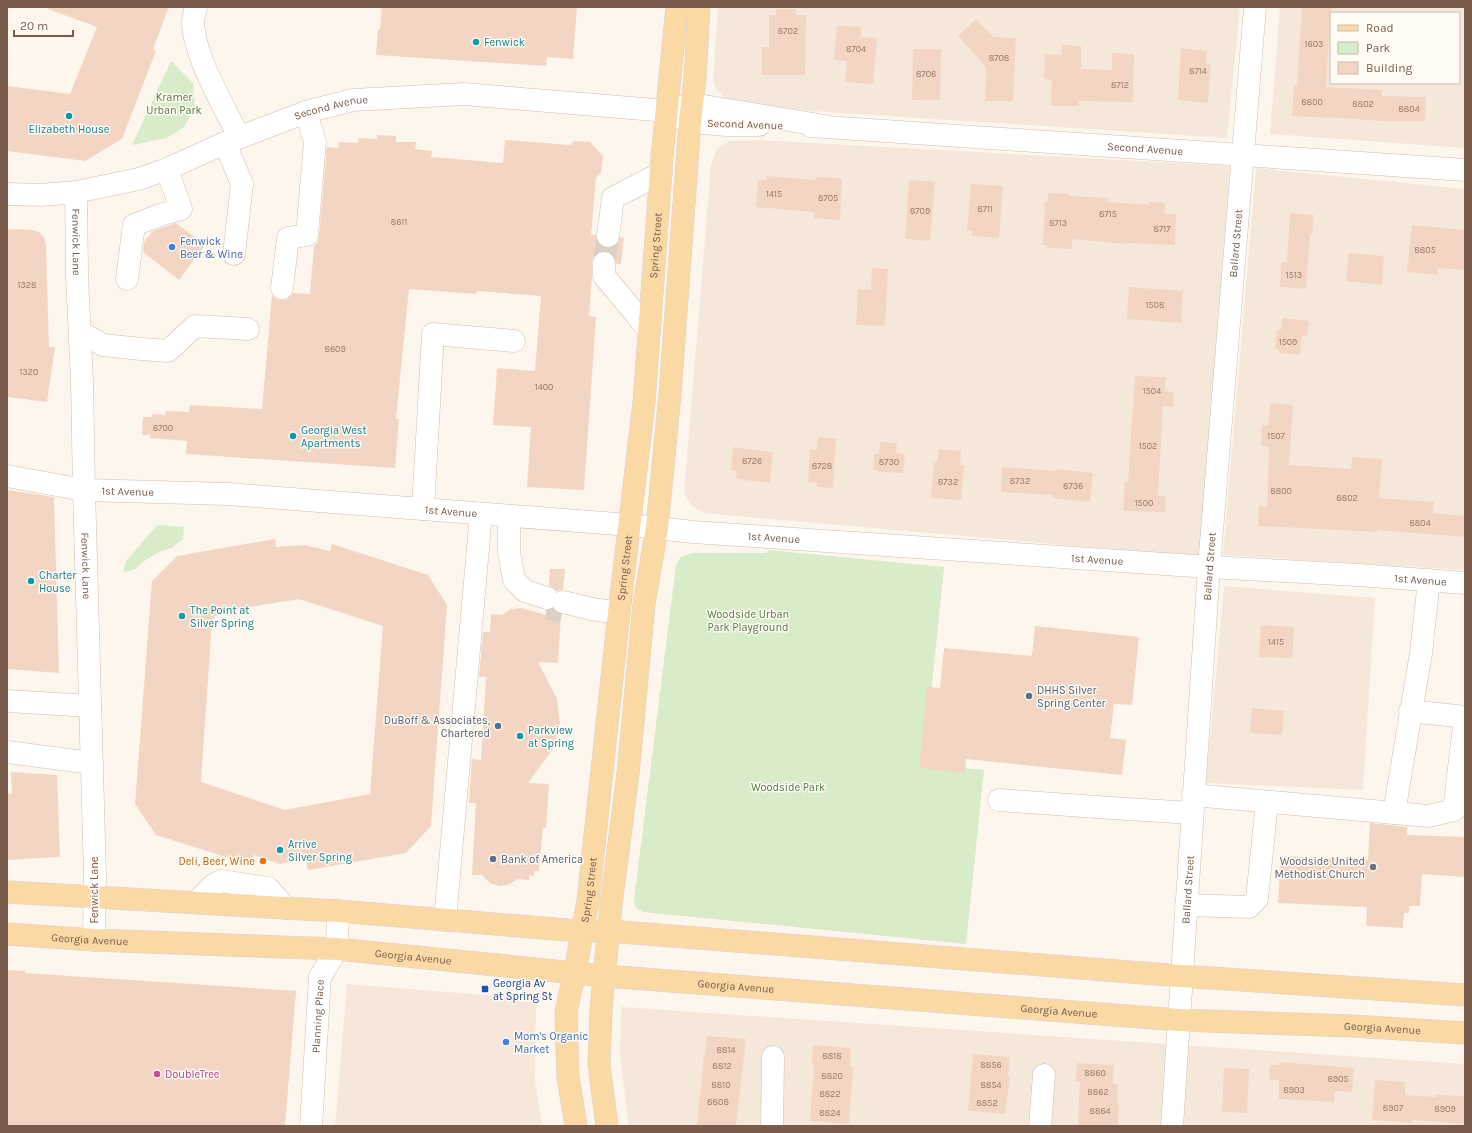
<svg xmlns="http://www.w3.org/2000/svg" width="1472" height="1133" font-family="Karla,sans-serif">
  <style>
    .residential { fill: #f5e8da; fill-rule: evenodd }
    .green { fill: #d8ecc9 }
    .building { fill: #f3d5c3; fill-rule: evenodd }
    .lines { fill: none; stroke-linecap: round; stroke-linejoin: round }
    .minor-tunnel { stroke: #dcd0c4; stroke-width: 22; stroke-dasharray: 22 11; stroke-linecap: butt }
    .minor-casing { stroke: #d1beb0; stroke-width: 23 }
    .major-casing { stroke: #dad1cd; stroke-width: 23 }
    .minor { stroke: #fff; stroke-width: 22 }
    .major { stroke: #fbd9a5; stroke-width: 22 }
    .culture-dot { fill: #0f9aa8; stroke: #fffaf3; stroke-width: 1.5 }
    .shop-dot { fill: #3f7fe0; stroke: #fffaf3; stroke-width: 1.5 }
    .service-dot { fill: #5c6f8a; stroke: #fffaf3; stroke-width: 1.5 }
    .food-dot { fill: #e8710a; stroke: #fffaf3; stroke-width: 1.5 }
    .worship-dot { fill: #6b7280; stroke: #fffaf3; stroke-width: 1.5 }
    .transit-dot { fill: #1a4fb4; stroke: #fffaf3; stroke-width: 1.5 }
    .hotel-dot { fill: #d1479c; stroke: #fffaf3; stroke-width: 1.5 }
    .labels { text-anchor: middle; stroke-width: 3; stroke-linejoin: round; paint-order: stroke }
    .number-label { font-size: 9px; fill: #987a6a }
    .culture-label { font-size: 11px; fill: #0d838f; stroke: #fffaf3; text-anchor: start }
    .park-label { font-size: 11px; fill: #537a41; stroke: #fffaf3 }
    .street-label { font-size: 11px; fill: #7a5c4d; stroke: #fffaf3 }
    .shop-label { font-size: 11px; fill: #366cbe; stroke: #fffaf3; text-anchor: start }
    .service-label { font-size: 11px; fill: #4e5e75; stroke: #fffaf3; text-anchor: start }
    .food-label { font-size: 11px; fill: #c56008; stroke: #fffaf3; text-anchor: end }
    .worship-label { font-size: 11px; fill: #5b616d; stroke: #fffaf3; text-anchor: end }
    .transit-label { font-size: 11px; fill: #164399; stroke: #fffaf3; text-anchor: start }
    .hotel-label { font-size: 11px; fill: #b23c85; stroke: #fffaf3; text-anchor: start }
  </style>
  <rect width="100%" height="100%" fill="#fdf6ec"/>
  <path class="residential" d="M718 7H1240L1227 138 811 111 727 102 713 84Z
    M1280 7H1464L1465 9V148L1270 134ZM1331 13H1459V83H1331Z
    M757 140 1230 166 1201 557 703 513 691 505 684 494 711 164 718 148 730 141Z
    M1256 168 1465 189V570L1223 555Z
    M1224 586 1375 598 1363 790 1206 783Z
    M347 984 536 999 535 1079 542 1126H335Z
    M621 1007 1465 1064V1126H629L627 1115 620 1053Z"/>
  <path class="green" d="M171 61 193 83 195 108 184 127 167 138 132 145Z
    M157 525 184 527 183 539 172 548 161 551 147 559 134 570 123 572 126 561Z
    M769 550 944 567 924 764 984 770 966 944 643 912 636 908 634 900 676 565 681 557 692 553H766Z"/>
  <path class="building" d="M49 7H169L153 49 156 51 122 139 85 161 7 151V86L70 94 97 27 48 9Z
    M382 7H577L573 59 547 57 546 66 376 55 378 29 380 30Z
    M1302 7H1331L1326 87 1382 90V96L1426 97 1425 121H1380L1331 117V118L1292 116 1294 86H1297Z
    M776 9H796V15H806L805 75H762V47H769V15H776Z
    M976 19 993 37 1016 38 1013 101H985L986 67 958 36Z
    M837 26 861 27V37L877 38 873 84 845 82 847 61 834 60Z
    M1062 45 1081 46V69L1112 70V53L1134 54 1133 102 1079 101V106H1051L1052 80 1044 79 1045 54 1062 55Z
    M1181 48 1207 51 1206 64H1211L1208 103 1178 100Z
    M913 49H941L940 100H912Z
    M377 135 396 136V142H416L415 149 432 151 431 157 503 163 505 140 570 145 574 141 590 142 603 156 601 173 596 178 591 235H596L597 241 600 246 607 248 613 247 618 243 620 237 624 238 621 264H616L615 256 610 252 604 251 597 252 593 257 592 263V278L589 316 596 317 584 490 527 487 531 427 493 425 497 368 535 371 541 296 477 291 476 294 409 289 396 419H399L395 468 186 454 187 441 150 438V435H142L143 417H152V414L165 415 166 411 189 412 190 405 262 409 272 295 275 298 281 300 287 299 293 293 310 294 314 246 318 242 319 236 327 147 338 148 339 142 358 143 359 138 377 139Z
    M767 176 816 180V177L842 178 840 220 814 218V212L756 207 758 180 766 181Z
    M909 180 935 182 930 241 905 239Z
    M971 184 1003 186 999 238 972 236V231H967Z
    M1048 193 1070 194V196L1108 198V202L1149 205V202L1165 203V214H1176L1175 245 1126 243V244L1072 239V249L1047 248 1048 245H1043L1045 201H1048Z
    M1290 213 1314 215 1312 234H1310L1306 289 1280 287 1281 262H1287Z
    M176 223 205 245 179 280 143 252 144 242 153 231Z
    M1412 225 1465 230V270L1438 268 1437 275 1407 272Z
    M7 229 32 230 39 232 44 237 46 245 49 347H55L47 402 7 397Z
    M1349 253 1384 256 1382 285 1346 281Z
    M872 268 888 269 885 326 856 325 858 289 871 290Z
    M1129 287 1183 291 1181 323 1127 319Z
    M1282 318 1309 321 1307 336 1302 335 1300 355 1279 353V350L1275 349 1277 330H1281Z
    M1135 376 1166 377 1165 391 1174 392 1173 407 1163 406 1158 496H1166L1165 512 1123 511 1125 481 1128 482Z
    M1270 403 1293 405 1289 465 1351 469 1352 457 1382 459 1379 498 1434 502 1433 513 1465 516V537L1378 530 1377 532 1258 526 1259 506 1267 507 1269 447 1261 446 1262 425H1268Z
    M818 437 836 439 833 488 817 487V483L808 482 810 449 817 450Z
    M880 442 897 443 896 453 905 454 903 473 878 472V470H873L874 454H879Z
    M733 447 773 452 770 483 736 479 737 471 731 470Z
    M939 449 961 451 960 465H964L961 500 931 498 934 463 937 462Z
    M1002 467 1056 471V469L1093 473 1090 502 1053 498V495L1001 492Z
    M7 490 54 497 59 673 7 669Z
    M275 539 276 547 304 545 330 551 332 544 428 575 447 605 431 826 406 853 308 870 306 859 280 864 254 855 251 865 156 835 135 804 152 581 177 556ZM299 599 383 626 370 794 285 810 201 782 212 620 219 612Z
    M550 569H565L563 590 557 591 549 585Z
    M521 608 546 615V610L553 609 555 611 561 614 558 663 538 662 557 699 560 723 553 749 528 783 549 784 546 828H543L539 871H534V876L529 875V880L518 879 510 884 501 886 491 884 482 875H472L476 803H469L472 759 481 760 486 677H479L483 632H490L491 614 502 615 511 609Z
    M1261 625 1294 627 1292 658 1259 657Z
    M1035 626 1139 637 1132 705 1114 704 1110 738 1126 740 1122 775 966 759 965 773 919 768 927 687 940 688 944 648 1032 656Z
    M1252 708 1284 711 1282 735 1250 733Z
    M11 772 57 775 60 857 7 860V793L12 794Z
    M1370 823 1407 827V835L1465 837V877L1422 874 1420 906H1409V913H1404L1403 928 1366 926 1367 907 1278 903 1281 856 1368 860Z
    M7 970 25 971V973L296 991 285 1126H7Z
    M707 1036 746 1039 736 1126H697L704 1055H705Z
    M813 1045 851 1048 850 1067H853L849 1124 810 1121 814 1065H812Z
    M973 1054 1010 1057 1008 1076H1010L1005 1114 968 1111Z
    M1279 1062 1354 1068 1352 1092 1335 1091 1334 1102 1279 1099V1080H1269L1270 1065H1279Z
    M1077 1063 1114 1065 1113 1084H1118L1117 1103H1119L1118 1126H1078L1080 1081H1076Z
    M1224 1068 1249 1069 1247 1113 1222 1112Z
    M1375 1080 1405 1082V1095L1436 1097V1095L1465 1096 1464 1124 1412 1120V1123L1372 1120Z"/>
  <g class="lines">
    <path class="minor-tunnel" d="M604 263 608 236
      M547 609 562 612"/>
    <defs>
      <g id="minor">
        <path d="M196 7C195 12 193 17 193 22 194 57 224 106 239 137"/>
        <path d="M673 114 690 122 727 125H759"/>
        <path id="s1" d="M811 126 1465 170"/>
        <path d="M225 143 242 184 234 254"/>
        <path id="s2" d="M76 192 77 276 82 381 84 490 95 876 94 940"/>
        <path id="s3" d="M7 194 41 195 76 192 139 179 167 169 225 143 306 112 353 100 464 94 667 111 692 104 825 126"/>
        <path d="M608 236 613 198 661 173"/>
        <path d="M604 263V276L635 313 649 331"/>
        <path d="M127 279 134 225 160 215 181 209 167 169"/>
        <path d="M282 288 288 238 307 235 315 142 306 112"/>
        <path d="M80 332 103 345 141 349 168 351 195 326 248 329"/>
        <path id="s4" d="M7 476 84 490 228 494 630 525 693 532 1209 567 1358 575 1465 583"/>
        <path d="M423 509 433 334 514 341"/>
        <path d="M509 516V552L514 580 525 591 547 598"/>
        <path d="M563 602 592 609 619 613"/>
        <path d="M7 701 90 706"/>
        <path d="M1410 711 1465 717"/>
        <path d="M7 752 92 763"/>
        <path d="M1193 795 1429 816 1454 810 1465 717"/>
        <path d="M999 800 1111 808 1192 813"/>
        <path d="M1394 813 1421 653 1429 580"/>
        <path d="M196 903 212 886 221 881 268 888 286 908"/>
        <path d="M1186 905 1249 907 1257 899 1267 802"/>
        <path d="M445 920 481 514"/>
        <path id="s5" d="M311 1126 320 977 337 949 338 911"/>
        <path d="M772 1126 773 1057"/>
        <path d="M1040 1126 1044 1075"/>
        <path id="s6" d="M1172 1126 1209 567 1255 7"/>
      </g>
      <g id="major">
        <path d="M7 892 338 911 567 930 621 932 1181 976 1465 995"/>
        <path id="s7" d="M7 934 94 940 337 949 605 976 1179 1020 1353 1026 1465 1033"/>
        <path id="s8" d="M576 1126 568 1077 566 1011 575 972 588 901 619 613 644 402 662 157 677 7"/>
        <path d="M607 1126 599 1065 601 1009 611 905 628 774 644 604 657 528 670 394 690 122 695 77 699 7"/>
      </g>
    </defs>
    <use href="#minor" class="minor-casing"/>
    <use href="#major" class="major-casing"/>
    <use href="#minor" class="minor"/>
    <use href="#major" class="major"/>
  </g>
  <g class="culture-dot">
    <circle cx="476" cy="42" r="4"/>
    <circle cx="69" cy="116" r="4"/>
    <circle cx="293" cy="436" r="4"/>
    <circle cx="31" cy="581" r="4"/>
    <circle cx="182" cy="616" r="4"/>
    <circle cx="520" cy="736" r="4"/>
    <circle cx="280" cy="850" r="4"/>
  </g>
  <g class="shop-dot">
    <circle cx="172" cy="247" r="4"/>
    <circle cx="506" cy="1042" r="4"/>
  </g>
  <g class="service-dot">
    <circle cx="1029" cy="696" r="4"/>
    <circle cx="498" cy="726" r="4"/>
    <circle cx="493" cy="859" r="4"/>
  </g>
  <circle class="food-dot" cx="263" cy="861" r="4"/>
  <circle class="worship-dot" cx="1373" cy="867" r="4"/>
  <rect class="transit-dot" x="481" y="985" width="8" height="8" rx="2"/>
  <circle class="hotel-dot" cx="157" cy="1074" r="4"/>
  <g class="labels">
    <g class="number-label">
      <text x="788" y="34">8702</text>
      <text x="1314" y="47">1603</text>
      <text x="856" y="52">8704</text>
      <text x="999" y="61">8708</text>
      <text x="1198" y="74">8714</text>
      <text x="926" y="77">8706</text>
      <text x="1120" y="88">8712</text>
      <text x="1312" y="105">8800</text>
      <text x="1363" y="107">8802</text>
      <text x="1409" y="112">8804</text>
      <text x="774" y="197">1415</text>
      <text x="828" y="201">8705</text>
      <text x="985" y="212">8711</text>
      <text x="920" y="214">8709</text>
      <text x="1108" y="217">8715</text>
      <text x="399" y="225">8611</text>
      <text x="1058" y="226">8713</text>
      <text x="1162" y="232">8717</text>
      <text x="1425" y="253">8805</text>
      <text x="1294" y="278">1513</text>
      <text x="27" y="288">1328</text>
      <text x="1155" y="308">1508</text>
      <text x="1288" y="345">1509</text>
      <text x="335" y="352">8609</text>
      <text x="29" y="375">1320</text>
      <text x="544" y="390">1400</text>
      <text x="1152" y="394">1504</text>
      <text x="163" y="431">8700</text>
      <text x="1276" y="439">1507</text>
      <text x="1148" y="449">1502</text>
      <text x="752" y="464">8726</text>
      <text x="889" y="465">8730</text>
      <text x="822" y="469">8728</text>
      <text x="1020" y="484">8732</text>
      <text x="948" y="485">8732</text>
      <text x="1073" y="489">8736</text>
      <text x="1281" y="494">8800</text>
      <text x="1347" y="501">8802</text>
      <text x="1144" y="506">1500</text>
      <text x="1420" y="526">8804</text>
      <text x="1276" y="645">1415</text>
      <text x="726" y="1053">8814</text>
      <text x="832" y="1059">8818</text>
      <text x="991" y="1068">8856</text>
      <text x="722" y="1069">8812</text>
      <text x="1095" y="1076">8860</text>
      <text x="832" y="1079">8820</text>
      <text x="1338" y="1082">8905</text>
      <text x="721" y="1088">8810</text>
      <text x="991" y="1088">8854</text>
      <text x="1294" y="1093">8903</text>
      <text x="1098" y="1095">8862</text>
      <text x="830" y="1097">8822</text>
      <text x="718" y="1105">8808</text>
      <text x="987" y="1106">8852</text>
      <text x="1393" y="1111">8907</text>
      <text x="1445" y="1112">8909</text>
      <text x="1100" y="1114">8864</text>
      <text x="830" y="1116">8824</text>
    </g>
    <g class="culture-label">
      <text x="484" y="46">Fenwick</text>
      <text x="69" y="133" text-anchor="middle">Elizabeth House</text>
      <text x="301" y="434">Georgia West<tspan x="301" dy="13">Apartments</tspan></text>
      <text x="39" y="579">Charter<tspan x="39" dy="13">House</tspan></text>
      <text x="190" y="614">The Point at<tspan x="190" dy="13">Silver Spring</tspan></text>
      <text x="528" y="734">Parkview<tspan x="528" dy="13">at Spring</tspan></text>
      <text x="288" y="848">Arrive<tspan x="288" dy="13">Silver Spring</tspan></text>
    </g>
    <g class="park-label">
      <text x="174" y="101">Kramer<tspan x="174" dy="13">Urban Park</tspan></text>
      <text x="748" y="618">Woodside Urban<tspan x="748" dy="13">Park Playground</tspan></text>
      <text x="788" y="791">Woodside Park</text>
    </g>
    <g class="street-label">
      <text dy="4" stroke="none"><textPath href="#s3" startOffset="339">Second Avenue</textPath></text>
      <text transform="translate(745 124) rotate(2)" y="4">Second Avenue</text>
      <text dy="4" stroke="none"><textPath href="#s1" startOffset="335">Second Avenue</textPath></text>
      <text dy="4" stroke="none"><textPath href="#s2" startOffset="50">Fenwick Lane</textPath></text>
      <text dy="4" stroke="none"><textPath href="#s6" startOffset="885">Ballard Street</textPath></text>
      <text dy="4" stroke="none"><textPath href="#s8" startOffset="887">Spring Street</textPath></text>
      <text dy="4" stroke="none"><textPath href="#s4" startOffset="122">1st Avenue</textPath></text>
      <text dy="4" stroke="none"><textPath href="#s4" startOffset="446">1st Avenue</textPath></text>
      <text dy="4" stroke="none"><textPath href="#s4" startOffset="770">1st Avenue</textPath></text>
      <text dy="4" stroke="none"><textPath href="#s4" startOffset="1094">1st Avenue</textPath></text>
      <text dy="4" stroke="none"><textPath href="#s2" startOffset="374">Fenwick Lane</textPath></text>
      <text dy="4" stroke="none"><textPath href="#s6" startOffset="561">Ballard Street</textPath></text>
      <text dy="4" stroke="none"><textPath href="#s8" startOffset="563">Spring Street</textPath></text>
      <text dy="4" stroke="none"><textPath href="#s4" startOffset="1418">1st Avenue</textPath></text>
      <text dy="4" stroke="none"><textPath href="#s6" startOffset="237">Ballard Street</textPath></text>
      <text transform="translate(94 890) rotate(-90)" y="4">Fenwick Lane</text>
      <text dy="4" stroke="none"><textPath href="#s8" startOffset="239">Spring Street</textPath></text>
      <text dy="4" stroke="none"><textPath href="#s7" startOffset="83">Georgia Avenue</textPath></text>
      <text dy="4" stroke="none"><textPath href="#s7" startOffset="407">Georgia Avenue</textPath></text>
      <text dy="4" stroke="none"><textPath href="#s7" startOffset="731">Georgia Avenue</textPath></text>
      <text dy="4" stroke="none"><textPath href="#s7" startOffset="1055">Georgia Avenue</textPath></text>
      <text dy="4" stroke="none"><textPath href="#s5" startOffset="110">Planning Place</textPath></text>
      <text dy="4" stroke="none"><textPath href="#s7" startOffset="1379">Georgia Avenue</textPath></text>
    </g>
    <g class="shop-label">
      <text x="180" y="245">Fenwick<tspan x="180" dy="13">Beer &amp; Wine</tspan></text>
      <text x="514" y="1040">Mom's Organic<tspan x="514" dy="13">Market</tspan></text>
    </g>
    <g class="service-label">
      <text x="1037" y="694">DHHS Silver<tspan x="1037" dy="13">Spring Center</tspan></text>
      <text x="490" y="724" text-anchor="end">DuBoff &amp; Associates,<tspan x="490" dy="13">Chartered</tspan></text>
      <text x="501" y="863">Bank of America</text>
    </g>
    <g class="food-label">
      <text x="255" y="865">Deli, Beer, Wine</text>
    </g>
    <g class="worship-label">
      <text x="1365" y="865">Woodside United<tspan x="1365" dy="13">Methodist Church</tspan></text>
    </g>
    <g class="transit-label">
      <text x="493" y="987">Georgia Av<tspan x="493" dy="13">at Spring St</tspan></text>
    </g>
    <g class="hotel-label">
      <text x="165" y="1078">DoubleTree</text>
    </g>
  </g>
  <rect width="1472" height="1133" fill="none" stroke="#7a5c4d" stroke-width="16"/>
  <rect x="1330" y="12" width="130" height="72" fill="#fffaf3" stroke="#cabbb1"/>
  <rect x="1338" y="25" width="20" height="6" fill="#fbd9a5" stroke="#cabbb1"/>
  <text x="1366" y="32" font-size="12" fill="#7a5c4d">Road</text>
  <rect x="1338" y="42" width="20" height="12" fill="#d8ecc9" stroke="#cabbb1"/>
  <text x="1366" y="52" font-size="12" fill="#7a5c4d">Park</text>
  <rect x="1338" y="62" width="20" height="12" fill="#f3d5c3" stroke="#cabbb1"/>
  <text x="1366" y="72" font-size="12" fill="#7a5c4d">Building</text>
  <path d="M14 30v6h59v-6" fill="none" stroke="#7a5c4d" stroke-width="2"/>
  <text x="20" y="30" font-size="12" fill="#7a5c4d" stroke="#fffaf3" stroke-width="3" paint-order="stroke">20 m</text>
</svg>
